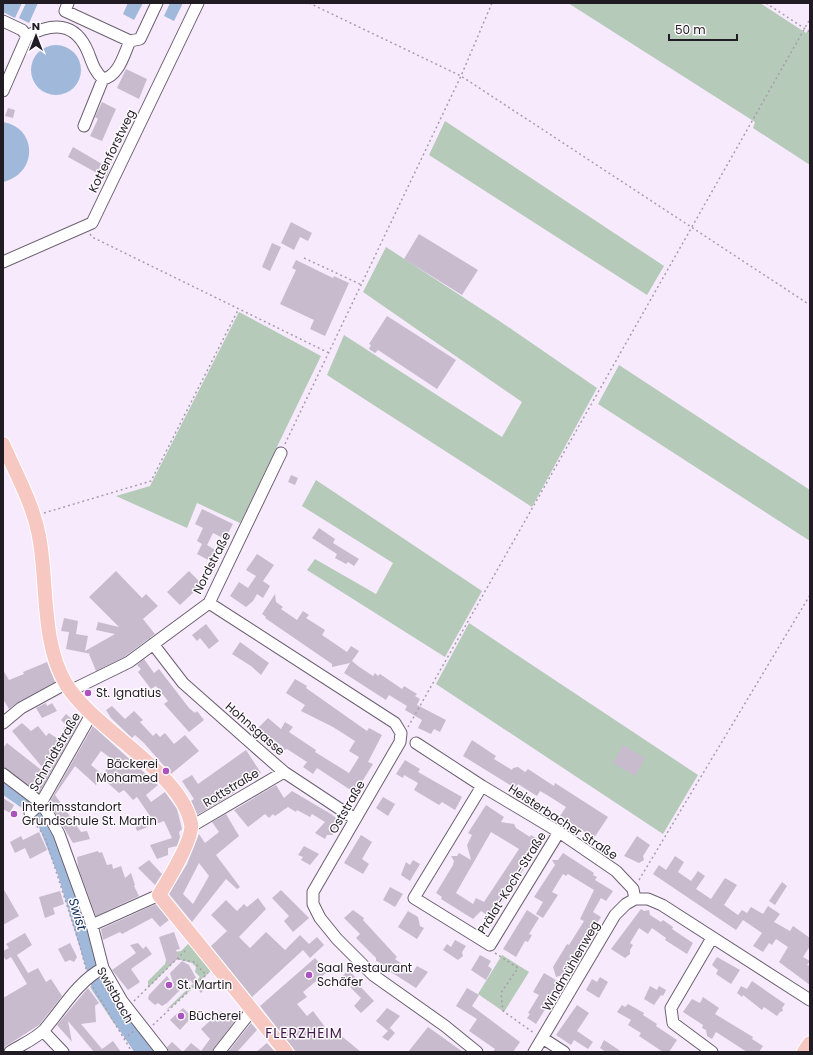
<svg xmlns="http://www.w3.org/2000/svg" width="813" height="1055" font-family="Poppins,sans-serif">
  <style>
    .green { fill: #b5cab8 }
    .water { fill: #a0b8d9 }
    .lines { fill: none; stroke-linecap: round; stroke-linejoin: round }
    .river { stroke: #a0b8d9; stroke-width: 16 }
    .building { fill: #c8bbcd; fill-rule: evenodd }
    .minor-casing { stroke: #6b6070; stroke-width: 13 }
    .major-casing { stroke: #fff; stroke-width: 16 }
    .path { stroke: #a79dab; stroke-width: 1.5; stroke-dasharray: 2 3; stroke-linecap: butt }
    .minor { stroke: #fff; stroke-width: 11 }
    .major { stroke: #f7c7c2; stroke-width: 14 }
    .poi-dot { fill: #ab52be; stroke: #fefbff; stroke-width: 1.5 }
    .labels { text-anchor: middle; stroke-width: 3; stroke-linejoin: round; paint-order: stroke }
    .street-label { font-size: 12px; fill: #211c23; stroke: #fefbff }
    .poi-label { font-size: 12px; fill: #211c23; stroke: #fefbff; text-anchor: start }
    .water-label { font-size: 13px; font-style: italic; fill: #082852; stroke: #fefbff }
    .quarter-label { font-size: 14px; letter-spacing: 1px; fill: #43184b; stroke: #fefbff }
  </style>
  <rect width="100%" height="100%" fill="#f7eafd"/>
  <path class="green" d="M568 3H760L806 33 810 28V165L753 128 755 122Z
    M445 121 664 266 647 295 429 155Z
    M386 247 498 320 597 388 532 507 327 375 344 335 502 437 522 402 363 292Z
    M239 312 321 356 240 523 197 503 187 528 116 496 150 486Z
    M619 365 810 490V541L598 404Z
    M316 480 482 591 445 657 307 570 315 559 376 594 393 563 302 506Z
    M469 623 698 775 663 834 436 684Z
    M191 941 213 969 173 1006 166 1010 200 977 195 972 196 967 192 963 177 959 148 988V981L165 964 166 960 176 957 175 952 181 951Z
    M502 955 529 972 504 1012 478 994Z
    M105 975 160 1052H137L113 1022 90 987Z"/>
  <path class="water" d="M3 3H22L15 18 3 12Z
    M26 3H38L29 23 19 18Z
    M128 3H143L134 20 123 14Z
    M170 3H183L174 21 164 16Z
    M31 70a25 25 0 1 1 50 0a25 25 0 1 1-50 0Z
    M3 122C38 128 38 174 3 182Z"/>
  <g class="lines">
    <path class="river" d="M3 785 30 804 44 818 65 871 100 987 144 1052"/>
  </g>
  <path class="building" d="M126 69 147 79 139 99 117 88Z
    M102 102 116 109 102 141 90 136 98 119 95 117Z
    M8 108 15 110 13 118 5 116Z
    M73 147 102 164 107 153 114 156 106 178 68 157Z
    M291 222 312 233 308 241 300 237 294 250 281 243Z
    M419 234 478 270 462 295 404 259Z
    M272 243 281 247 270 271 262 267Z
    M296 260 333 278 334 276 349 283 325 336 310 329 314 320 280 304 296 270 292 268Z
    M387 316 456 360 437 389 378 350 375 353 369 349 371 345 369 344Z
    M291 475 298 478 295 485 288 482Z
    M202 509 233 524 225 539 213 533 207 545 217 551 212 562 197 554 202 544 197 541 203 528 195 524Z
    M319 528 335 539 333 543 359 559 354 566 348 562 346 564 335 558 337 554 312 538Z
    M257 554 274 565 263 581 270 586 263 598 257 594 253 601 246 607 230 596 239 582 248 588 256 576 246 570Z
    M116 571 142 598 146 594 158 606 143 619 155 634 124 657 96 671 89 654H91L66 649 69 632 61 631 64 618 78 621 76 634 88 636 85 651 115 634 96 630 98 622 119 627 89 597Z
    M189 571 204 586 198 593 196 590 180 605 167 592Z
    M275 594 276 602 283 607 281 609 297 620 303 611 309 615 306 618 325 630 322 635 347 652 351 646 359 651 352 661 358 666 373 676 375 673 378 676 380 674 402 689 404 686 417 694 415 696 420 699 417 705 446 720 440 732 434 729 431 734 418 728 422 720 405 710 407 706 389 695 386 700 344 673 350 663 332 667V664L265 618 266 617 262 614Z
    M206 624 219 641 209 649 200 638 197 641 192 635Z
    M240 642 269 663 261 675 251 666 232 654Z
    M144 659 154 673 159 669 189 708 195 713 197 711 204 720 189 732 164 704 168 701 156 686 151 689 138 672 141 669 137 665Z
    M47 662 55 682 18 702 9 709 3 699V670L9 680 24 674 23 672Z
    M295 679 307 686 306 688 367 731 369 728 382 735 368 762 373 764 355 793 317 768 313 774 303 767 307 762 287 749 284 750 283 747 274 740 272 744 268 741 266 743 257 735 259 733 256 730 268 718 281 729 285 722 293 727 289 732 316 750 315 752 349 773 359 757 349 751 355 741 333 727 301 711 305 705 286 693Z
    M46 703 47 706 52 703 57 711 42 718 36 708Z
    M112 706 125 719 134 711 143 720 140 722 153 736 156 733 160 737 165 733 174 744 185 735 199 751 171 774 144 743 135 735 132 738 111 718 106 710Z
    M66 714 78 724 39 793 3 767V748L7 743 40 769 42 767 12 731 22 723 31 731 38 726 46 736 49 733 66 744 63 729 66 725 61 720Z
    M93 726 158 785 146 795 151 802 165 792 177 809 182 829 179 832 180 837 177 846 168 848V855L157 859 150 845 172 838 164 821 137 831 135 825 152 819 137 797 133 800 124 790 119 793 101 777 102 775 96 785 75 766 55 795 81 832 87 831 90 839 73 843 49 803ZM101 751 112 759 103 775 91 765Z
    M472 740 496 756 494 759 512 770 513 768 518 767 525 772 528 769 554 786 555 783 608 817 594 838 560 816 566 807 547 795 540 791 537 796 518 784 515 788 463 756Z
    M623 745 645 758 635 776 613 763Z
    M246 750 261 773 226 798 197 815 191 801 194 799 182 781 192 775 198 784Z
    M405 760 420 769 418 772 462 797 455 810 442 802 439 805 414 790 418 783 404 775 403 778 396 774Z
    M276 785 284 798 292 791 331 814 341 822 333 831V835H327L325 839 315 833 325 822 312 814 310 817 297 810 296 812 288 807 275 816 273 814 269 818 265 814 248 827 234 810Z
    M383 797 395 804 388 816 376 808Z
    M3 798 14 805 10 813 3 809Z
    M486 805 504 817 501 822 514 824 516 828 530 837 531 835 537 839 536 842 538 844 534 850 532 848 524 861 526 863 525 867 492 918 481 911 473 919 441 899 442 897 436 893 453 865 454 861 451 856H457L459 853 471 860 467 845 472 835 468 833ZM491 832 519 849 484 902 476 898 473 904 456 893Z
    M226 814 239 836 216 855 240 887 237 889 226 879 192 922 169 894 187 864 199 834 205 843 219 832 212 822ZM199 863 209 876 193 904 183 894Z
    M39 832 47 850 30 859 25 848 15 853 10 842 21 836 23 840Z
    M361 835 372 842 362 859 369 864 363 874 344 863Z
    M637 836 650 845 643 856 644 860 639 863 624 856Z
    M304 846 319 854 310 865 301 860 303 857 298 855Z
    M98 851 99 853 102 852 107 865 112 864 113 869 121 866 125 878 131 873 135 885 134 886 139 896 96 916 78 867 77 857Z
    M563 853 594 873 593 875 597 877 595 880 613 891 606 901 601 898 593 912 601 917 566 974 556 977 553 967 567 944 569 945 584 921 580 919 594 890 568 874 566 876 563 874 552 892 558 895 543 918 536 914 543 902 534 897 555 865 552 860H558Z
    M675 856 684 862 678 872 691 881 698 871 705 876 696 889 711 899 725 878 737 885 724 905 738 915 742 910 747 913 751 907 763 914 768 906 780 914 774 922 790 931 793 926 810 938V946L803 957 810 961 807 965 810 966V985L779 962 788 947 776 939 772 945 769 943 763 952 753 946 762 933 743 920 736 930 653 874 659 865 666 870Z
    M149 860 162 874 155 885 138 868Z
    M413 860 420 864 410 881 401 875 406 862 410 865Z
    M782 882 787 886 775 905 769 901Z
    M390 887 403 894 395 907 383 900Z
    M3 888 19 916 3 925Z
    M281 890 309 918 293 932 284 921 289 916 272 898Z
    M60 891 64 904 53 908 55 914 45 918 39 897Z
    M258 898 266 909 239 937 250 948 266 932 285 950 300 935 309 944 317 937 324 945 310 958 303 950 252 997 211 946 227 931 211 915 226 900 237 911 244 904 247 907Z
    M156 904 169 920 160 927 152 918 122 934 120 932 103 940 101 929Z
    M641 909 644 911 649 910 650 915 661 922 663 920 673 927 672 929 693 943 687 954 665 940 666 938 652 928 648 934 639 928 630 943 633 945 630 950V954L625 958 611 949Z
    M353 910 364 918 363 920 397 957 395 959 413 972 417 966 428 972 416 988 386 969 379 962 376 961V958L356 938 360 934 344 918Z
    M527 910 539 918 529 934 532 935 528 942 525 941 516 957 503 949Z
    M408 911 418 917 420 926 424 928 417 939 398 927Z
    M174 932 180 949 176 950 179 958 168 966 159 937Z
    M25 933 32 945 17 955 28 973 38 968 46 982 51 979 62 996 39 1025 6 1046 3 1052V998L27 984 11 957 6 960 3 956V951L9 948 6 944Z
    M455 940 466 946 462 952 463 956 458 960 443 950 447 944 451 947Z
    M70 943 77 957 74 962 70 960 65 962 58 949Z
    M138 943 143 949 146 946 152 954 131 969 140 982 128 990 112 970 136 953 130 945Z
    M480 955 491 961 488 966 492 969 486 980 471 970Z
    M717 957 740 970 731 984 716 974 718 970 712 965Z
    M315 958 327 972 303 992 307 997 297 1004 307 1016 313 1011 334 1039 339 1034 361 1052H296L260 1006Z
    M182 961 189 965 203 991 201 993 190 980 167 1003 162 1006 158 1003 155 1005 148 999 149 995 167 976 174 986 170 973Z
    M349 970 358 980 356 982 374 1001 361 1013 354 1006 361 998 350 987 346 985 343 988 337 981Z
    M544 973 561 983 545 1007 546 1008 536 1024 527 1018 530 1014 528 1013 539 995 533 992Z
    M600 977 608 982 599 998 586 990 592 979 597 982Z
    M752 981 785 1004 782 1008 783 1011 780 1012 777 1016 764 1007 762 1010 743 995 742 997 737 993 741 986 747 989Z
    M650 986 657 990 659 986 666 990 663 996 661 995 654 1005 644 999Z
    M88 988 99 1003 95 1006 96 1022 81 1024 102 1049 113 1041 121 1052H94L68 1021 72 1042 57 1025Z
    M467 988 479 995 472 1006 520 1042 513 1052H493L495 1049 469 1031 477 1019 456 1006Z
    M703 997 719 1008 715 1014 753 1037 752 1039 763 1046 759 1052H747L716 1032 712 1039 707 1036 706 1030 702 1028 703 1025 683 1012 692 999 700 1003Z
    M628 1004 644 1013 643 1015 657 1024 656 1026 677 1040 669 1052H663L639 1036 641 1033 628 1025 631 1020 617 1012 622 1005 625 1007Z
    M577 1005 589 1013 577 1031 593 1042 588 1049 574 1040 571 1045 556 1035Z
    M183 1008 192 1017 180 1030 170 1020Z
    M387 1008 400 1016 388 1030 390 1028 395 1033 388 1041 382 1037 388 1031 376 1021Z
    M221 1011 234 1022 214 1048 212 1052H169L167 1047 172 1042 183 1052 191 1043 201 1051 210 1039 201 1029Z
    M251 1023 257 1030 237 1052H228Z
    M428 1027 445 1039 463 1052H408Z
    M604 1040 622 1052H606L600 1048Z
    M267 1043 275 1052H256Z"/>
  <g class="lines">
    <defs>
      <path id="minor" d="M68 3 65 11 130 41
        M3 21 22 30 27 36
        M3 91 27 36C52 23 75 21 88 52 92 62 94 71 103 79
        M84 126 103 79C119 76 124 54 130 41L140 39 157 3
        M3 262 92 223 198 3
        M209 603 395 723 401 733 400 742 313 892V904L320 918 337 939 373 975 445 1026 477 1052
        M153 644 183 683 252 744 284 772 355 819
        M70 691 129 662 209 603 281 453
        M3 723 21 708 65 684
        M416 743 482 786 559 832 616 871 633 889 635 899
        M3 774 41 803 47 812 59 834 92 925 103 968 122 1001 162 1052
        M482 786 414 898 490 945 559 832
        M41 803 92 713
        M30 813 39 805
        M192 826 284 772
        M635 899H648L662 905 810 1000
        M92 925 159 895
        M43 1031 63 1052
        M544 1039 564 1052
        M10 1052C21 1045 35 1039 44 1030 63 1008 77 982 103 968
        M219 1052 252 1010
        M534 1052 615 915 626 904 635 899
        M712 1052 673 1023 671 1008 712 938"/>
      <path id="major" d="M3 444C16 474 33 504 39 536 48 583 41 643 66 684 93 729 182 772 191 824 194 838 167 882 159 895L286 1052
        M804 1052 810 1043"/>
    </defs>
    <use href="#minor" class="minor-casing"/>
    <use href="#major" class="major-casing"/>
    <path class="path" d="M309 3 461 76 810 305
      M766 3 810 32
      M90 234 92 237 329 353
      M304 258 362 285
      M285 444 461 76 492 3
      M44 513 151 481 238 310
      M408 727 810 19
      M34 822 45 837 80 946 86 969
      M639 880 810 595
      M495 953 518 968 501 993 503 1011 534 1033
      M178 959 194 962 206 975
      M93 987 132 1052
      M134 1001 187 949
      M153 1025 208 973
      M124 1039 134 1031"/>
    <use href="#minor" class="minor"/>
    <use href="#major" class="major"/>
  </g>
  <g class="poi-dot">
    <circle cx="88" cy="693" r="4"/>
    <circle cx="166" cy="771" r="4"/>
    <circle cx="14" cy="814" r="4"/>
    <circle cx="309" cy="975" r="4"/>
    <circle cx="169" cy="985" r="4"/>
    <circle cx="181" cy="1016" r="4"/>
  </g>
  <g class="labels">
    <g class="street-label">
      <text transform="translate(112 151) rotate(-64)" y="4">Kottenforstweg</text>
      <text transform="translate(212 563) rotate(-63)" y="4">Nordstraße</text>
      <text transform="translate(255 729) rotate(41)" y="4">Hohnsgasse</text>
      <text transform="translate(55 752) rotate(-60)" y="4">Schmidtstraße</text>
      <text transform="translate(231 788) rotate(-31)" y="4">Rottstraße</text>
      <text transform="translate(347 807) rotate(-60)" y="4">Oststraße</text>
      <text transform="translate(563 822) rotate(33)" y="4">Heisterbacher Straße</text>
      <text transform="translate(512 883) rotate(-58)" y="4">Prälat-Koch-Straße</text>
      <text transform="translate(571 966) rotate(-60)" y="4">Windmühlenweg</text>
      <text transform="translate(115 995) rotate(61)" y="4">Swistbach</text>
    </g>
    <g class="poi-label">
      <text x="96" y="697">St. Ignatius</text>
      <text x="158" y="768" text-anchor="end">Bäckerei<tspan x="158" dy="14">Mohamed</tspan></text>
      <text x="22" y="811">Interimsstandort<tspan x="22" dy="14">Grundschule St. Martin</tspan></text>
      <text x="317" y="972">Saal Restaurant<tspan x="317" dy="14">Schäfer</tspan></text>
      <text x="177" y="989">St. Martin</text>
      <text x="189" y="1020">Bücherei</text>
    </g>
    <g class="water-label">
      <text transform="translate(78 914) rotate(73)" y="5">Swist</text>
    </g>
    <g class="quarter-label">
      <text x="304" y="1038">FLERZHEIM</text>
    </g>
  </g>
  <rect width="813" height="1055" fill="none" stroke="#211c23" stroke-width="8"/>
  <g transform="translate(36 36)" stroke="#fefbff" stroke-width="3" paint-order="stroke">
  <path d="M0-3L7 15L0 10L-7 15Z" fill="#211c23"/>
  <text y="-6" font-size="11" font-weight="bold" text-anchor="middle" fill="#211c23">N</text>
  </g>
  <path d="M669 34v6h68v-6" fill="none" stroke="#211c23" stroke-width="2"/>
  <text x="675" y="34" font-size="12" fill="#211c23" stroke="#fefbff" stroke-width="3" paint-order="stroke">50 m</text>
</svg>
